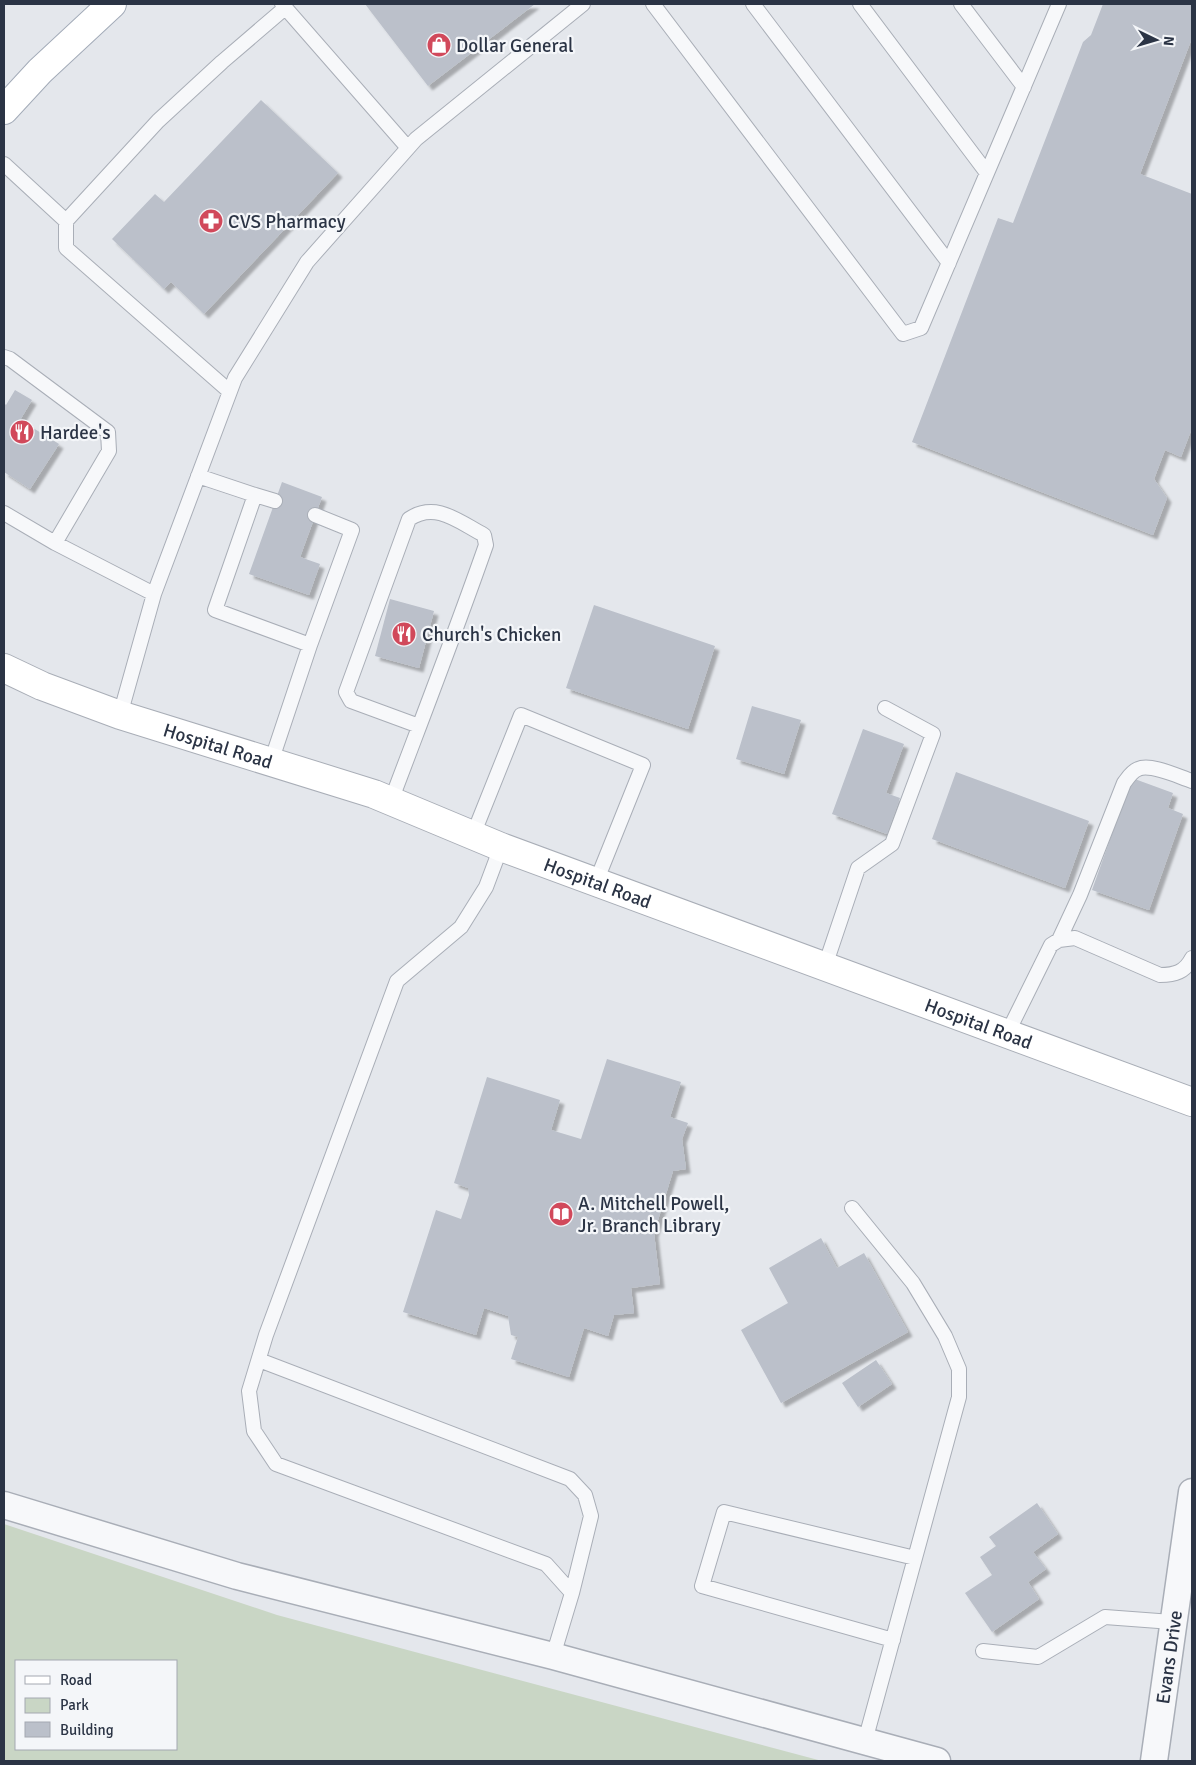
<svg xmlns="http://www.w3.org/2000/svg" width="1196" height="1765" font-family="Signika,sans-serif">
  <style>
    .green { fill: #c9d6c5; fill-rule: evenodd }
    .building { fill: #bbc0ca; filter: url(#shadow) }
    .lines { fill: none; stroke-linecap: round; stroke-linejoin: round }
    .lane-casing { stroke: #a9aeb7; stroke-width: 16 }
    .street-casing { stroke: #a9aeb7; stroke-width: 29 }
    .secondary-casing { stroke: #a9aeb7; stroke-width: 30 }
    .primary-casing { stroke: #a3abb8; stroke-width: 30 }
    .lane { stroke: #f7f8fa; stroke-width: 14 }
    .street { stroke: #f7f8fa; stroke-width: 26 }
    .secondary { stroke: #fff; stroke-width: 28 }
    .primary { stroke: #fff; stroke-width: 28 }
    .labels { text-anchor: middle; stroke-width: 4.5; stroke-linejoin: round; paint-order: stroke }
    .poi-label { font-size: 19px; fill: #2b3445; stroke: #f4f6f9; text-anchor: start }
    .street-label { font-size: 19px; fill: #2b3445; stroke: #f4f6f9 }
  </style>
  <defs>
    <filter id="shadow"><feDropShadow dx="4.5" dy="4.5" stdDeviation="1" flood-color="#0004"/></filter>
  </defs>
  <rect width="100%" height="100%" fill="#e4e7ec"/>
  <path class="green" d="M4 1524 277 1615 822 1761H4ZM16 1661H176V1749H16Z"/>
  <path class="building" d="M365 4H535L428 86Z
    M1103 4H1192V38L1140 174 1192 194V428L1181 457 1165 450 1154 479 1167 498 1153 535 912 442 998 218 1013 223 1083 42 1091 35Z
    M261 100 338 173 204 314 171 282 164 289 112 239 155 194 164 202Z
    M15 390 32 400 20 420 59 444 30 489 4 472V403L6 405Z
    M282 482 322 497 300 557 320 564 309 595 249 574Z
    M390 599 434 611 419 668 375 656Z
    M594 605 715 646 688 729 566 688Z
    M752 706 801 720 784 774 736 759Z
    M863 729 904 744 886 793 900 798 887 834 832 814Z
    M956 772 1089 821 1065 888 932 839Z
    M1132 778 1173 793 1168 808 1183 814 1149 910 1092 890Z
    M607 1059 681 1082 670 1117 688 1123 682 1139 686 1169 673 1171 654 1233 660 1284 631 1288 634 1313 614 1315 608 1336 584 1328 569 1377 511 1359 518 1337 511 1335 508 1316 484 1308 476 1335 403 1312 436 1210 461 1219 469 1195 468 1188 454 1183 487 1077 560 1100 551 1130 581 1139Z
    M821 1238 837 1268 864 1253 908 1332 781 1403 741 1330 788 1303 769 1268Z
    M876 1360 892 1384 858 1407 842 1383Z
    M1037 1503 1058 1534 1033 1552 1046 1569 1028 1582 1039 1599 992 1632 965 1593 992 1575 980 1557 996 1546 989 1537Z"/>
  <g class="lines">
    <defs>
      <path id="lane" d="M282 4 408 148
        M653 4 903 334 921 328 1059 4
        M753 4 949 263
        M860 4 987 173
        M961 4 1024 87
        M4 164 66 221V248L229 391
        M66 221 158 121 222 62 285 8
        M4 357 10 359 108 432 109 451 55 543
        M198 476 255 495 215 610 310 645 271 762
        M255 495 275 501
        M4 513 55 543 154 594
        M310 645 352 530 315 515
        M120 715 154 594 235 378 307 262 416 139 583 4
        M391 801C423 716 456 631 486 545L484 535C459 522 436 501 409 519L346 692 351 701 419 726
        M473 835 521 715 643 765 596 882
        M501 847 486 887 461 927 397 981 266 1335 249 1391 254 1431 276 1464 546 1564 572 1593 553 1656
        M1059 940 1080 895 1124 783C1128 778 1131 772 1138 769 1151 763 1179 777 1192 781
        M825 966 858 868 892 844 933 734 885 708
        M1007 1034 1051 945 1059 940 1075 938 1160 975C1175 975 1185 972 1192 958
        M852 1208 913 1283 945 1336 959 1369V1397L865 1741
        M259 1360 570 1479 585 1495 591 1516 572 1593
        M893 1640 702 1586 724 1512 915 1558
        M983 1651 1038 1657 1105 1617 1172 1622"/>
      <g id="street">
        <path d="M4 1505 237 1576 553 1656 937 1761"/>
        <path id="s1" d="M1154 1761 1192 1492"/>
      </g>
      <g id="secondary">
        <path id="s2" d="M4 668 42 686 120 715 374 794 501 847 1192 1102"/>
      </g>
      <path id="primary" d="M4 110 40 71 112 4"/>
    </defs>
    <use href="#lane" class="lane-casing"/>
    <use href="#street" class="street-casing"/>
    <use href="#secondary" class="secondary-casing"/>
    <use href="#primary" class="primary-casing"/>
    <use href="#lane" class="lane"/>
    <use href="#street" class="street"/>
    <use href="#secondary" class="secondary"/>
    <use href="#primary" class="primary"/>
  </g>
  <defs>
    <symbol id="shop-disc" viewBox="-11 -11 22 22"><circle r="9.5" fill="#d1495b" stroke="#f4f6f9"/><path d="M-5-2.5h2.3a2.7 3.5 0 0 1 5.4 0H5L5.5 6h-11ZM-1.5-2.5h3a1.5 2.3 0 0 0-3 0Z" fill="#fff"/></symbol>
    <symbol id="pharmacy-disc" viewBox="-11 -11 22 22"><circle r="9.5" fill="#d1495b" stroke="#f4f6f9"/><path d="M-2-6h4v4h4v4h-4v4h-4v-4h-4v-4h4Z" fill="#fff"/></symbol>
    <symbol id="restaurant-disc" viewBox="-11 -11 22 22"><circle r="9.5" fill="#d1495b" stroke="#f4f6f9"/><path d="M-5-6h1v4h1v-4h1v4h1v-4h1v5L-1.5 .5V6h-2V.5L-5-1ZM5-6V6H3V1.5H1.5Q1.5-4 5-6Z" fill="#fff"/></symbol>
    <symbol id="library-disc" viewBox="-11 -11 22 22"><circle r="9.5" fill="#d1495b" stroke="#f4f6f9"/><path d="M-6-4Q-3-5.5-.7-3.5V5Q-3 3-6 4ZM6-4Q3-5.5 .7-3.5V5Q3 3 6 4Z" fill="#fff"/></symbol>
  </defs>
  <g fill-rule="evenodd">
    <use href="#shop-disc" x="425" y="31" width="28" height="28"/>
    <use href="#pharmacy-disc" x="197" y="207" width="28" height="28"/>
    <use href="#restaurant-disc" x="8" y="418" width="28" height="28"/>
    <use href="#restaurant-disc" x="390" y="620" width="28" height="28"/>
    <use href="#library-disc" x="547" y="1200" width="28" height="28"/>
  </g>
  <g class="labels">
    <g class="poi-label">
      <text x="456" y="52">Dollar General</text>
      <text x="228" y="228">CVS Pharmacy</text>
      <text x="40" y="439">Hardee's</text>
      <text x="422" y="641">Church's Chicken</text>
      <text x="578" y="1210">A. Mitchell Powell,<tspan x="578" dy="22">Jr. Branch Library</tspan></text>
    </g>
    <g class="street-label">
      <text dy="7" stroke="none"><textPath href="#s2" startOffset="228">Hospital Road</textPath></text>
      <text dy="7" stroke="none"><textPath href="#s2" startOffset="632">Hospital Road</textPath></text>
      <text dy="7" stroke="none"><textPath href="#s2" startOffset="1038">Hospital Road</textPath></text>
      <text dy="7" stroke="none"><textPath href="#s1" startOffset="105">Evans Drive</textPath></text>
    </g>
  </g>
  <rect width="1196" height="1765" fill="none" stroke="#2b3445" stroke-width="10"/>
  <rect x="15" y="1660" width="162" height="90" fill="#f4f6f9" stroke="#a4a8b1"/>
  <rect x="25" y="1676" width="25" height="8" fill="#ffffff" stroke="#a4a8b1"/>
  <text x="60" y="1685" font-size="15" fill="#2b3445">Road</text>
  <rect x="25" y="1698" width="25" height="15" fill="#c9d6c5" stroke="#a4a8b1"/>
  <text x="60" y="1710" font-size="15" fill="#2b3445">Park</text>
  <rect x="25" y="1722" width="25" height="15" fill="#bbc0ca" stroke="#a4a8b1"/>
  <text x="60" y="1735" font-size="15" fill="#2b3445">Building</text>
  <g transform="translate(1156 40) rotate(95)" stroke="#f4f6f9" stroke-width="4" paint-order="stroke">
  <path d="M0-4L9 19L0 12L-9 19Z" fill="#2b3445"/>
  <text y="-8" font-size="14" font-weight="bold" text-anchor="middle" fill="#2b3445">N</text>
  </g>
</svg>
